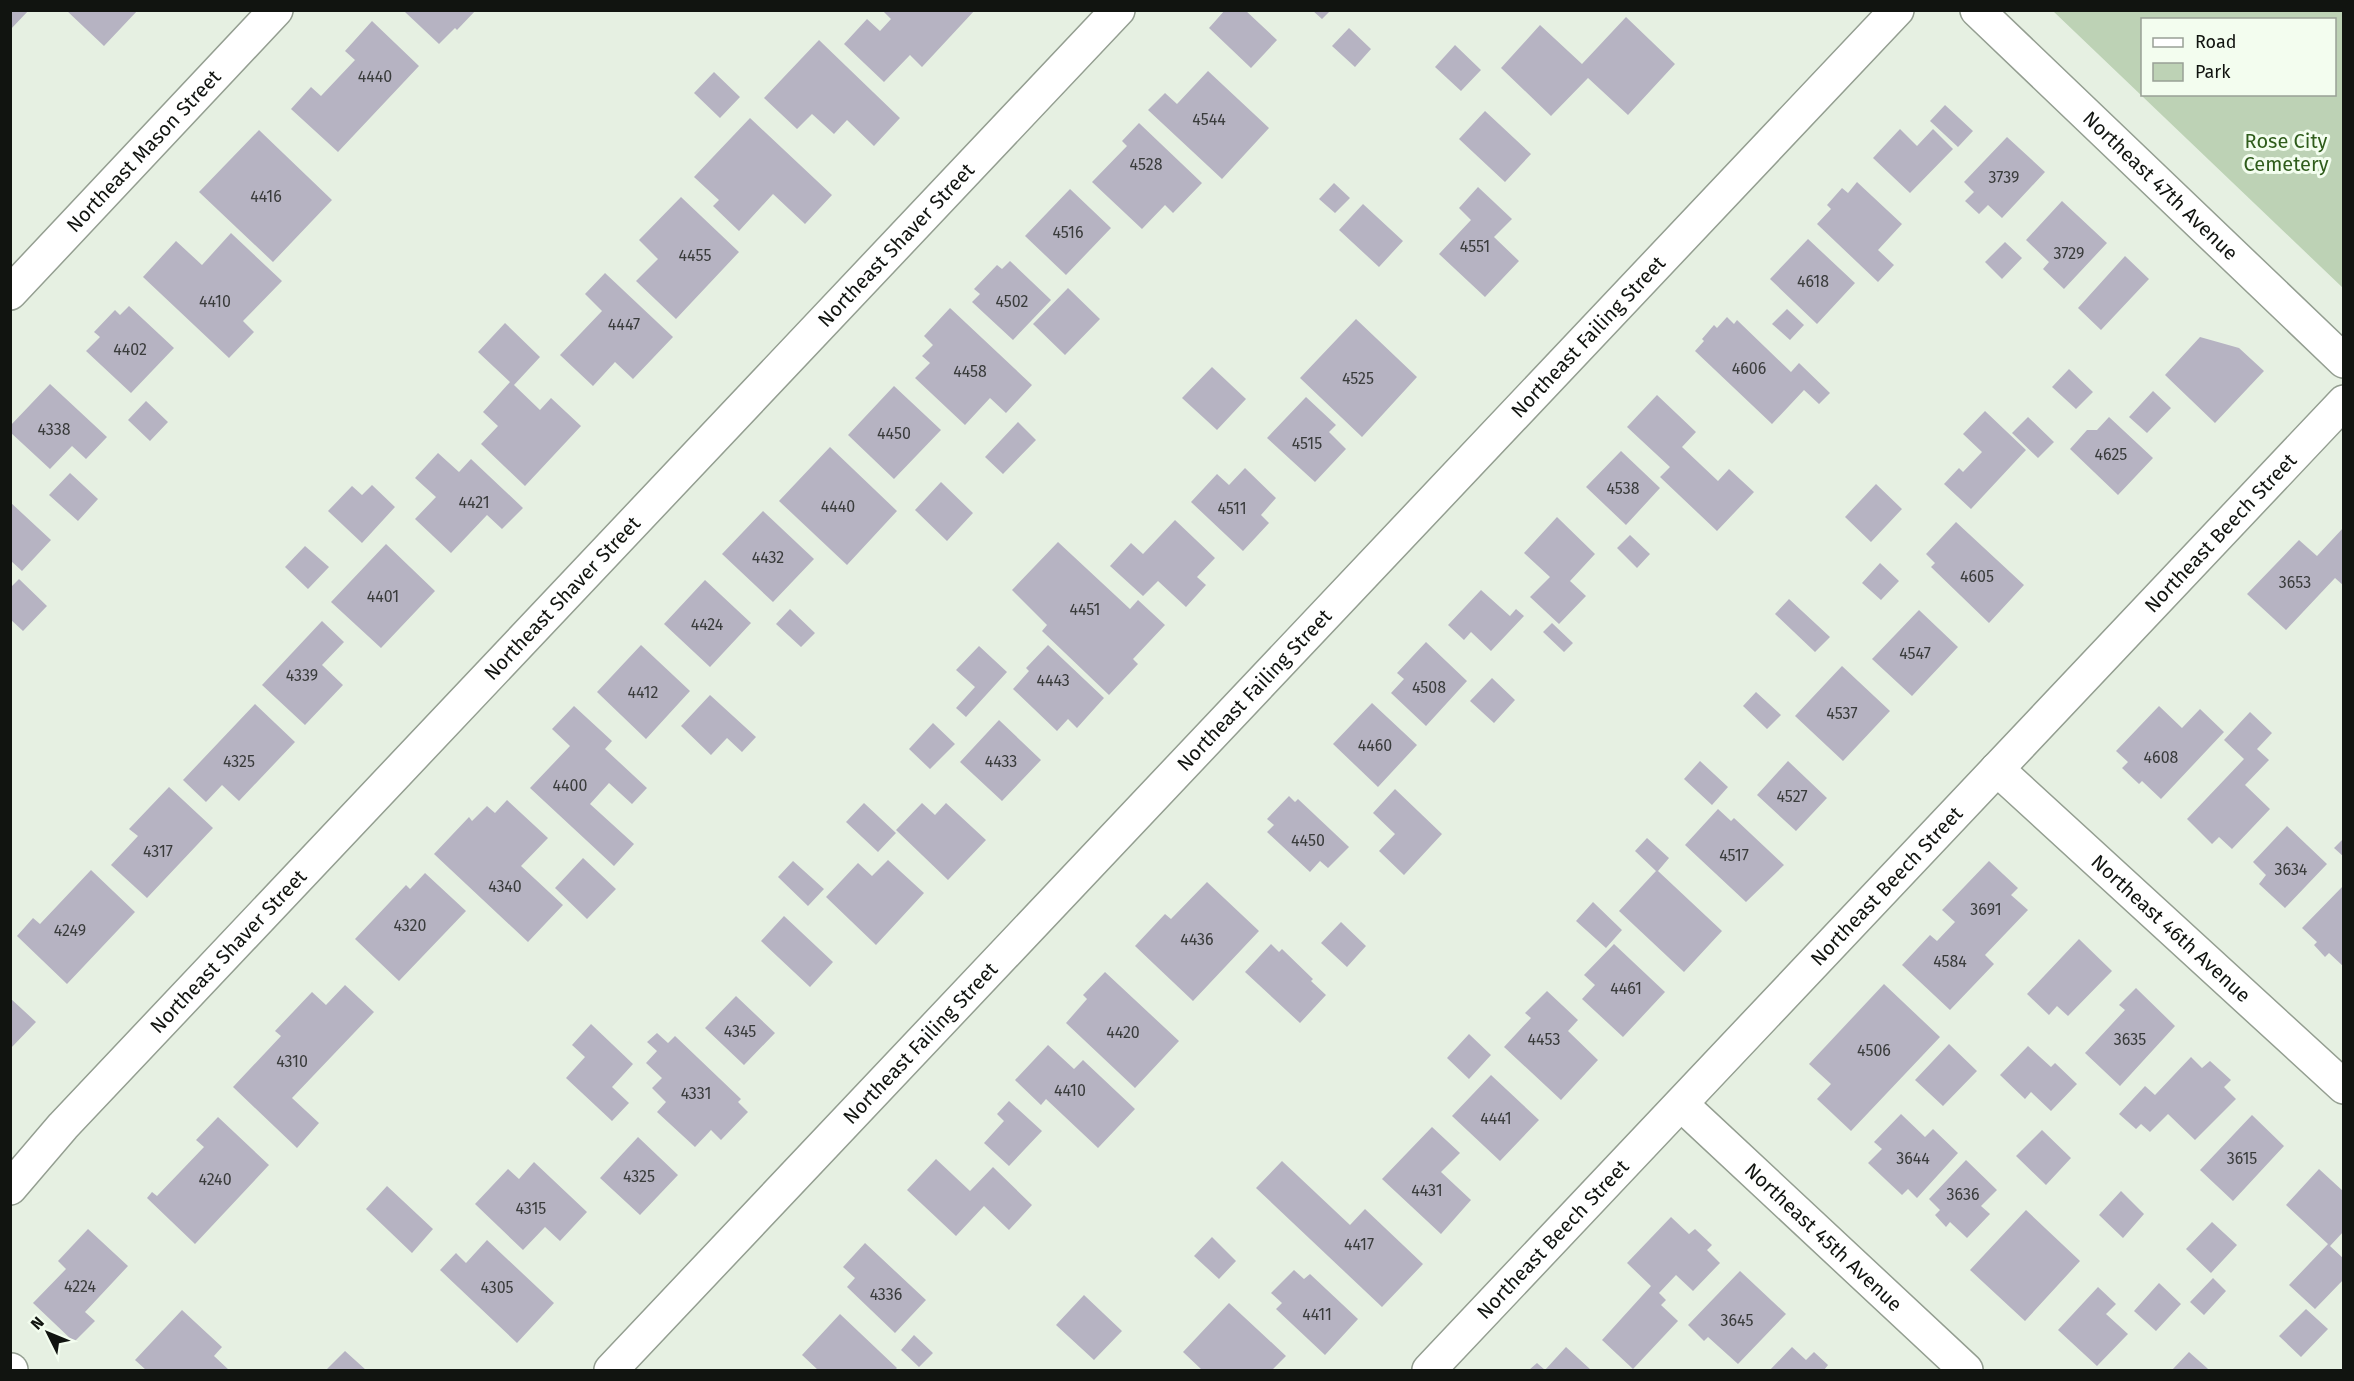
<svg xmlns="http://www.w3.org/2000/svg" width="2354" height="1381" font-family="'Fira Sans',sans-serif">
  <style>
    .green { fill: #bdd2b5; fill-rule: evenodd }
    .building { fill: #b6b3c2 }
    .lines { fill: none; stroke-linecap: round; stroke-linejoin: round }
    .minor-casing { stroke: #949e91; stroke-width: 36 }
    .minor { stroke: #fff; stroke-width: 33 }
    .labels { text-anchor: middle; stroke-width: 6; stroke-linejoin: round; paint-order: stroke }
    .number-label { font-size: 16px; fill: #3a3c3c }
    .park-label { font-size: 20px; fill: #2f5c1b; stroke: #f3fdef }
    .street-label { font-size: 20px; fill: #111410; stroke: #f3fdef }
  </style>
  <rect width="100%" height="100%" fill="#e6f0e2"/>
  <path class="green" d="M2053 11H2343V289V288ZM2142 20H2334V94H2142Z"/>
  <path class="building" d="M10 10H29L10 30Z
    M66 10H138L104 46Z
    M407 10H476L457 30 455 28 439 44 405 12Z
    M882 10H975L922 67 910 55 884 82 844 44 867 19 880 31 891 19Z
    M1225 10H1245L1277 40 1251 68 1209 28Z
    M1312 10H1331L1322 19Z
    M1626 17 1675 64 1628 115 1588 78 1551 116 1501 68 1540 25 1582 64Z
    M372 21 419 66 338 152 291 109 311 87 321 96 355 60 345 51Z
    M1349 28 1371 49 1355 67 1332 46Z
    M819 40 900 118 874 146 847 120 834 134 812 114 797 129 764 98Z
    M1455 45 1481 70 1461 91 1435 67Z
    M1208 71 1269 128 1222 179 1148 110 1165 93 1177 104Z
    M714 72 740 97 720 118 694 93Z
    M1945 105 1973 131 1958 147 1930 121Z
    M1485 111 1531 154 1505 182 1459 139Z
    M750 118 832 195 805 224 773 194 739 231 713 206 719 200 694 177Z
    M1139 123 1202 183 1173 213 1165 205 1142 229 1092 182 1127 146 1122 141Z
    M1900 129 1917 146 1933 129 1953 149 1910 193 1873 158Z
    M259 130 332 200 273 262 199 192Z
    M2007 137 2045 172 2002 218 1988 205 1979 214 1965 201 1974 192 1964 182Z
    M1857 182 1902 224 1878 250 1894 265 1878 282 1817 224 1831 209 1827 205 1842 188 1848 193Z
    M1334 183 1350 198 1335 213 1319 199Z
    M1478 187 1512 219 1494 237 1519 261 1485 297 1439 254 1471 220 1459 208Z
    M1070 189 1111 228 1066 275 1025 236Z
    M681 197 739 252 676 319 636 281 658 259 639 240Z
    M2062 201 2107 243 2064 289 2043 269 2049 262 2026 240Z
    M1363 204 1403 241 1379 267 1339 230Z
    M231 233 282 281 243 321 254 332 229 358 143 277 176 241 202 265Z
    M1808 239 1855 283 1817 324 1770 279Z
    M2005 242 2022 258 2002 279 1985 262Z
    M2125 256 2149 279 2101 330 2078 308Z
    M1010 261 1051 300 1013 340 972 302 980 294 974 289 997 265 1002 269Z
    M605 273 673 337 633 379 615 362 593 386 560 355 602 311 585 294Z
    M1068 288 1100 319 1065 355 1033 324Z
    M129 306 174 348 131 393 86 351 100 337 94 332 115 310 120 315Z
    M950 308 1032 385 1006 413 990 398 965 425 915 378 930 363 922 356 933 345 924 336Z
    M1787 309 1804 325 1790 340 1772 324Z
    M1727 317 1734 324 1737 320 1791 372 1799 363 1830 393 1819 404 1804 390 1772 424 1695 351 1704 341 1702 339 1714 325 1717 328Z
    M1356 319 1417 377 1362 437 1300 378Z
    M505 323 540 357 514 385 540 410 551 398 581 426 525 486 481 444 498 426 483 412 510 382 478 352Z
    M2200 337 2239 348 2264 371 2215 423 2165 375Z
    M1212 367 1246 399 1217 430 1182 398Z
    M2069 369 2093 392 2076 409 2052 387Z
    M50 384 107 437 86 459 72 446 50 469 10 432V426Z
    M894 386 941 430 894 479 848 435Z
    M2153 391 2171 408 2147 433 2129 417Z
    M1657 395 1696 432 1682 447 1718 481 1729 469 1754 492 1717 531 1660 477 1670 467 1627 427Z
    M1306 397 1336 425 1329 432 1346 449 1315 482 1267 438Z
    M146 401 168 422 150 441 128 420Z
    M1985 411 2026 450 1971 509 1944 484 1959 468 1963 472 1982 452 1963 434Z
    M2028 417 2054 442 2038 458 2012 433Z
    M2109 417 2153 458 2118 495 2070 449 2087 430H2097Z
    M1018 422 1036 440 1003 474 985 457Z
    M830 447 897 511 847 565 779 501Z
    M1621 451 1660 488 1626 525 1586 487Z
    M438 453 459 472 471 459 523 508 502 529 487 515 451 553 415 519 436 497 415 478Z
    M1245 468 1276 498 1261 515 1269 523 1243 551 1191 502 1217 474 1229 485Z
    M70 473 98 499 78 521 49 495Z
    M941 482 973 513 947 541 915 510Z
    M1876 484 1902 509 1871 542 1845 517Z
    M372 485 395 507 362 543 328 511 352 486 362 495Z
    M10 502 51 540 22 571 10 560Z
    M763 511 814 559 773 602 722 554Z
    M1557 517 1595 554 1570 581 1586 596 1559 624 1530 597 1550 577 1524 553Z
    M1175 520 1215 558 1197 577 1206 585 1186 607 1158 581 1143 596 1110 566 1131 543 1143 554Z
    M1956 522 2024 585 1989 623 1931 567 1935 563 1926 554Z
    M2344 527V586L2335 578 2286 630 2247 594 2299 540 2317 556Z
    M1630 535 1650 554 1637 568 1617 548Z
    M1058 542 1130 609 1138 600 1165 625 1133 659 1138 664 1109 695 1042 631 1047 625 1012 590Z
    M386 544 435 591 381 648 331 602Z
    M305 546 329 567 308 589 285 567Z
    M1880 563 1899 581 1881 600 1862 583Z
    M19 579 47 606 23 631 10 619V588Z
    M705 580 751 623 710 667 664 624Z
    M1481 590 1510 616 1516 609 1524 616 1491 651 1471 632 1464 640 1448 625Z
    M1789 599 1830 637 1815 652 1775 614Z
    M790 609 815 633 801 647 776 624Z
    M1919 610 1958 647 1912 696 1872 659Z
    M322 621 344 642 322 665 343 685 305 725 262 685Z
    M1552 623 1573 643 1564 652 1543 632Z
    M1426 642 1467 681 1426 726 1391 693 1404 679 1397 673Z
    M641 645 690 691 646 739 597 692Z
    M1048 645 1104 698 1077 728 1068 719 1057 731 1013 689 1029 671 1026 668Z
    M979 646 1007 672 966 717 956 708 975 687 956 670Z
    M1842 666 1890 711 1843 761 1795 716Z
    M1492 678 1515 700 1494 723 1470 701Z
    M1756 692 1781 715 1767 729 1743 706Z
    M710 695 756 737 742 752 727 738 711 755 681 726Z
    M1372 703 1417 745 1378 787 1333 744Z
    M255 704 295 742 239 801 222 785 206 802 183 780Z
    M574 706 612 741 605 749 647 788 632 804 609 783 590 804 634 844 614 866 530 788 570 746 552 729Z
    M2159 706 2182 728 2200 709 2224 732 2161 799 2142 781 2139 784 2122 768 2128 762 2116 751Z
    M2250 712 2272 733 2257 749 2269 760 2245 785 2270 809 2232 849 2219 837 2212 844 2187 819 2244 759 2224 740Z
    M999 720 1041 760 1002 801 960 762Z
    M933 723 955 744 930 769 909 749Z
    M1700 761 1728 787 1712 805 1684 779Z
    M1788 761 1827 798 1796 831 1757 795Z
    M169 787 213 828 147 898 111 865 138 836 129 829Z
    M1395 789 1442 834 1404 875 1379 851 1395 834 1373 813Z
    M1289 796 1295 802 1298 799 1349 847 1328 868 1320 861 1310 872 1267 832 1274 825 1267 819Z
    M507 800 548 838 521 866 563 905 528 942 434 854 469 817 472 821 487 806 495 813Z
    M864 803 896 833 878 852 846 822Z
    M922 803 935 815 946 803 986 840 948 880 896 830Z
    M1718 809 1731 821 1734 818 1784 865 1746 902 1685 845Z
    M2287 826 2327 864 2285 908 2259 884 2266 875 2253 862Z
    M1647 838 1669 858 1658 871 1722 931 1684 972 1619 911 1656 871 1635 851Z
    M2344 838V857L2334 848Z
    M583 858 616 889 587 919 555 888Z
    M888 860 924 893 876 945 826 897 858 863 872 876Z
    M793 861 824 889 808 906 778 877Z
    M1989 861 2018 888 2011 895 2028 910 1985 955 1994 964 1950 1010 1902 965 1930 935 1937 941 1955 922 1942 910Z
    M91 870 135 912 67 984 17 936 33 918 40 924Z
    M425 873 466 911 399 981 355 939 406 885 410 889Z
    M1207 882 1259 931 1193 1001 1135 946 1165 914 1171 919Z
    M2344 885V967L2329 953 2325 957 2314 945 2317 942 2302 928Z
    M1593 902 1622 930 1606 948 1576 921Z
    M784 916 833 962 810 987 761 941Z
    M1341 922 1366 946 1347 967 1321 943Z
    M2079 939 2112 971 2068 1016 2057 1006 2049 1015 2027 994Z
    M1271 944 1279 952 1282 949 1313 979 1311 981 1326 995 1300 1023 1245 972Z
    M1614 944 1665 992 1623 1037 1582 999 1595 985 1584 975Z
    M1105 972 1179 1041 1135 1088 1066 1023 1087 999 1083 995Z
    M1884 984 1940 1037 1851 1131 1817 1099 1831 1084 1809 1064Z
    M345 985 374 1012 292 1098 319 1123 297 1148 233 1087 281 1036 275 1031 312 992 326 1005Z
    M2136 988 2175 1026 2120 1086 2085 1053 2125 1010 2119 1005Z
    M1547 991 1578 1020 1568 1031 1598 1060 1561 1100 1504 1047 1531 1018 1525 1013Z
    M736 996 775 1033 744 1065 705 1028Z
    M10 998 36 1022 10 1049Z
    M591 1024 633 1064 612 1087 629 1103 612 1121 566 1078 585 1057 572 1045Z
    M657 1033 668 1043 675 1036 741 1099 738 1102 748 1112 721 1140 711 1130 695 1147 657 1112 666 1102 652 1088 662 1078 646 1063 657 1051 647 1042Z
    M1469 1034 1491 1055 1469 1079 1447 1058Z
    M1949 1044 1977 1071 1943 1106 1915 1080Z
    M1048 1045 1074 1069 1083 1060 1135 1109 1098 1148 1046 1099 1041 1105 1015 1080Z
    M2028 1046 2051 1067 2055 1063 2077 1084 2051 1111 2031 1092 2025 1099 2000 1075Z
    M2191 1057 2202 1068 2210 1061 2231 1080 2224 1087 2236 1099 2195 1140 2168 1114 2150 1132 2141 1124 2136 1129 2119 1114 2145 1086 2155 1095Z
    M1491 1075 1539 1120 1500 1161 1452 1116Z
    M1009 1101 1042 1131 1009 1166 984 1143 1004 1121 997 1114Z
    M1901 1114 1925 1137 1933 1129 1958 1153 1917 1198 1908 1189 1902 1195 1868 1163 1882 1149 1874 1142Z
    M2252 1115 2284 1146 2233 1201 2200 1170Z
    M218 1117 269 1165 195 1244 147 1198 152 1192 157 1196 204 1147 196 1140Z
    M1432 1127 1460 1153 1441 1172 1471 1200 1441 1234 1382 1179Z
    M2042 1130 2071 1158 2046 1185 2016 1156Z
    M638 1137 678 1175 640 1215 600 1178Z
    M936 1159 970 1191 993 1167 1032 1205 1009 1230 984 1206 956 1236 907 1190Z
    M1966 1160 1997 1190 1981 1206 1990 1214 1967 1238 1950 1222 1946 1227 1935 1215 1940 1210 1929 1199Z
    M1282 1161 1350 1225 1365 1209 1423 1264 1382 1307 1256 1188Z
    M534 1162 587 1212 560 1241 545 1227 523 1250 475 1204 508 1169 519 1179Z
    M2319 1169 2344 1192V1231L2330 1246 2344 1259V1279L2315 1309 2289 1285 2328 1244 2286 1205Z
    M387 1186 433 1229 412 1253 366 1209Z
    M2121 1191 2144 1214 2123 1238 2099 1215Z
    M2026 1210 2080 1261 2025 1321 1970 1270Z
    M1671 1217 1689 1234 1695 1229 1712 1245 1707 1250 1720 1263 1693 1291 1676 1275 1659 1293 1666 1300 1661 1305 1678 1321 1633 1369 1602 1340 1651 1286 1627 1263Z
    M2212 1222 2237 1245 2211 1273 2186 1249Z
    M88 1229 128 1266 85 1312 95 1321 74 1342 33 1303 66 1269 58 1261Z
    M1212 1237 1236 1261 1219 1279 1194 1256Z
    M487 1240 554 1303 517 1343 440 1270 456 1253 466 1263Z
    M865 1243 926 1300 895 1333 847 1287 855 1278 843 1267Z
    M1294 1270 1304 1279 1310 1274 1358 1319 1325 1355 1276 1309 1282 1303 1271 1293Z
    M1740 1271 1786 1314 1738 1364 1708 1337 1704 1341 1688 1325Z
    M2213 1278 2226 1291 2204 1315 2190 1302Z
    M2159 1283 2181 1304 2156 1331 2134 1311Z
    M2098 1287 2116 1304 2106 1314 2128 1334 2097 1366 2058 1330Z
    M1084 1295 1122 1331 1094 1360 1056 1325Z
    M1229 1303 1286 1356 1272 1370H1202L1183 1352Z
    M2306 1309 2328 1329 2301 1357 2279 1336Z
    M182 1310 222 1347 214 1356 229 1370H146L135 1360Z
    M840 1314 897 1368 895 1370H818L802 1355Z
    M914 1335 933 1353 919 1367 901 1350Z
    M1566 1347 1591 1370H1529L1537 1363 1545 1370Z
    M1792 1347 1806 1360 1814 1352 1828 1365 1824 1370H1770Z
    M345 1351 366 1370H326Z
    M2189 1352 2207 1368 2209 1370H2172Z"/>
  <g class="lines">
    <defs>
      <g id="minor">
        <path id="s1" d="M1977 10 2344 361"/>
        <path id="s2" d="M10 293 276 10"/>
        <path id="s3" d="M1997 769 2344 1087"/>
        <path id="s4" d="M1681 1104 1966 1370"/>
        <path id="s5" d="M10 1188 63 1126 1118 10"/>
        <path d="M10 1370H11"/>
        <path id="s6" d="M611 1370 1897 10"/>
        <path id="s7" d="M1429 1370 2344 402"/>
      </g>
    </defs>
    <use href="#minor" class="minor-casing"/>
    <use href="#minor" class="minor"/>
  </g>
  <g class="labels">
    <g class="number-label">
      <text x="375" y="82">4440</text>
      <text x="1209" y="125">4544</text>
      <text x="1146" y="170">4528</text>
      <text x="2004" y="183">3739</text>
      <text x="266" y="202">4416</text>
      <text x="1068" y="238">4516</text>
      <text x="1475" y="252">4551</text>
      <text x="2069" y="259">3729</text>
      <text x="695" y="261">4455</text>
      <text x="1813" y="287">4618</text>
      <text x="215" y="307">4410</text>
      <text x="1012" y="307">4502</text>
      <text x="624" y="330">4447</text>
      <text x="130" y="355">4402</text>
      <text x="1749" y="374">4606</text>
      <text x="970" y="377">4458</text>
      <text x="1358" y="384">4525</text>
      <text x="54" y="435">4338</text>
      <text x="894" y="439">4450</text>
      <text x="1307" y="449">4515</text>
      <text x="2111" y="460">4625</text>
      <text x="1623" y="494">4538</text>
      <text x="474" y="508">4421</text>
      <text x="838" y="512">4440</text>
      <text x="1232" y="514">4511</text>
      <text x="768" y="563">4432</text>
      <text x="1977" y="582">4605</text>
      <text x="2295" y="588">3653</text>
      <text x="383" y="602">4401</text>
      <text x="1085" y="615">4451</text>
      <text x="707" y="630">4424</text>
      <text x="1915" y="659">4547</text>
      <text x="302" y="681">4339</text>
      <text x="1053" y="686">4443</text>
      <text x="1429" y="693">4508</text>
      <text x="643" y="698">4412</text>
      <text x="1842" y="719">4537</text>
      <text x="1375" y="751">4460</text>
      <text x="2161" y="763">4608</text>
      <text x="239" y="767">4325</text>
      <text x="1001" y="767">4433</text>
      <text x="570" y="791">4400</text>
      <text x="1792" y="802">4527</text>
      <text x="1308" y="846">4450</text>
      <text x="158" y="857">4317</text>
      <text x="1734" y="861">4517</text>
      <text x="2291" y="875">3634</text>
      <text x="505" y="892">4340</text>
      <text x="1986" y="915">3691</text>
      <text x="410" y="931">4320</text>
      <text x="70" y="936">4249</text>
      <text x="1197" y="945">4436</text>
      <text x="1950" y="967">4584</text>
      <text x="1626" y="994">4461</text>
      <text x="740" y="1037">4345</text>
      <text x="1123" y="1038">4420</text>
      <text x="1544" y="1045">4453</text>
      <text x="2130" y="1045">3635</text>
      <text x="1874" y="1056">4506</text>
      <text x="292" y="1067">4310</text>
      <text x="1070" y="1096">4410</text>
      <text x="696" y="1099">4331</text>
      <text x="1496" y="1124">4441</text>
      <text x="1913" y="1164">3644</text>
      <text x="2242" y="1164">3615</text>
      <text x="639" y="1182">4325</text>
      <text x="215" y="1185">4240</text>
      <text x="1427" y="1196">4431</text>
      <text x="1963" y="1200">3636</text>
      <text x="531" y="1214">4315</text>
      <text x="1359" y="1250">4417</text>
      <text x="80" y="1292">4224</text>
      <text x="497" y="1293">4305</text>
      <text x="886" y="1300">4336</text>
      <text x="1317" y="1320">4411</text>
      <text x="1737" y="1326">3645</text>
    </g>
    <g class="park-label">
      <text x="2286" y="148">Rose City<tspan x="2286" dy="23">Cemetery</tspan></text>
    </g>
    <g class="street-label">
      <text dy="7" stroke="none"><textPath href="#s2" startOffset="195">Northeast Mason Street</textPath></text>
      <text dy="7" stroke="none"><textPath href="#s1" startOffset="254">Northeast 47th Avenue</textPath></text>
      <text dy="7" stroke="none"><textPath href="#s5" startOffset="1294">Northeast Shaver Street</textPath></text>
      <text dy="7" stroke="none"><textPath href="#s6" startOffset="1422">Northeast Failing Street</textPath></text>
      <text dy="7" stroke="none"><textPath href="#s7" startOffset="1152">Northeast Beech Street</textPath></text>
      <text dy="7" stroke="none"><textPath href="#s5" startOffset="808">Northeast Shaver Street</textPath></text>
      <text dy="7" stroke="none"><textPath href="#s6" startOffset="936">Northeast Failing Street</textPath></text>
      <text dy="7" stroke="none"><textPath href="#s7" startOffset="666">Northeast Beech Street</textPath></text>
      <text dy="7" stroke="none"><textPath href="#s3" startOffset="236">Northeast 46th Avenue</textPath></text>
      <text dy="7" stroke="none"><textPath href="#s5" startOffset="322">Northeast Shaver Street</textPath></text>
      <text dy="7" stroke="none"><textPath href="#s6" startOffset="450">Northeast Failing Street</textPath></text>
      <text dy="7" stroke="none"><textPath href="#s4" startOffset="195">Northeast 45th Avenue</textPath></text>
      <text dy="7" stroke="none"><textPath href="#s7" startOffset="180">Northeast Beech Street</textPath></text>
    </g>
  </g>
  <rect width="2354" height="1381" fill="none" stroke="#111410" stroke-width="24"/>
  <rect x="2141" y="18" width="195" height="78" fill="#f3fdef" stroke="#99a096" stroke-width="1.5"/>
  <rect x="2153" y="38" width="30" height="9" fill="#ffffff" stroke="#99a096" stroke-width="1.5"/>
  <text x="2195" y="48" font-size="18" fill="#111410">Road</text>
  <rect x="2153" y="63" width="30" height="18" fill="#bdd2b5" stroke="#99a096" stroke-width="1.5"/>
  <text x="2195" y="78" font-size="18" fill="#111410">Park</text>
  <g transform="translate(48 1333) rotate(313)" stroke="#f3fdef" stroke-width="4.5" paint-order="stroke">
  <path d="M0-4.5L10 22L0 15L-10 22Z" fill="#111410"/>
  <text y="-9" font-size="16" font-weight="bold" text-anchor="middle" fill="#111410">N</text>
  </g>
</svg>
